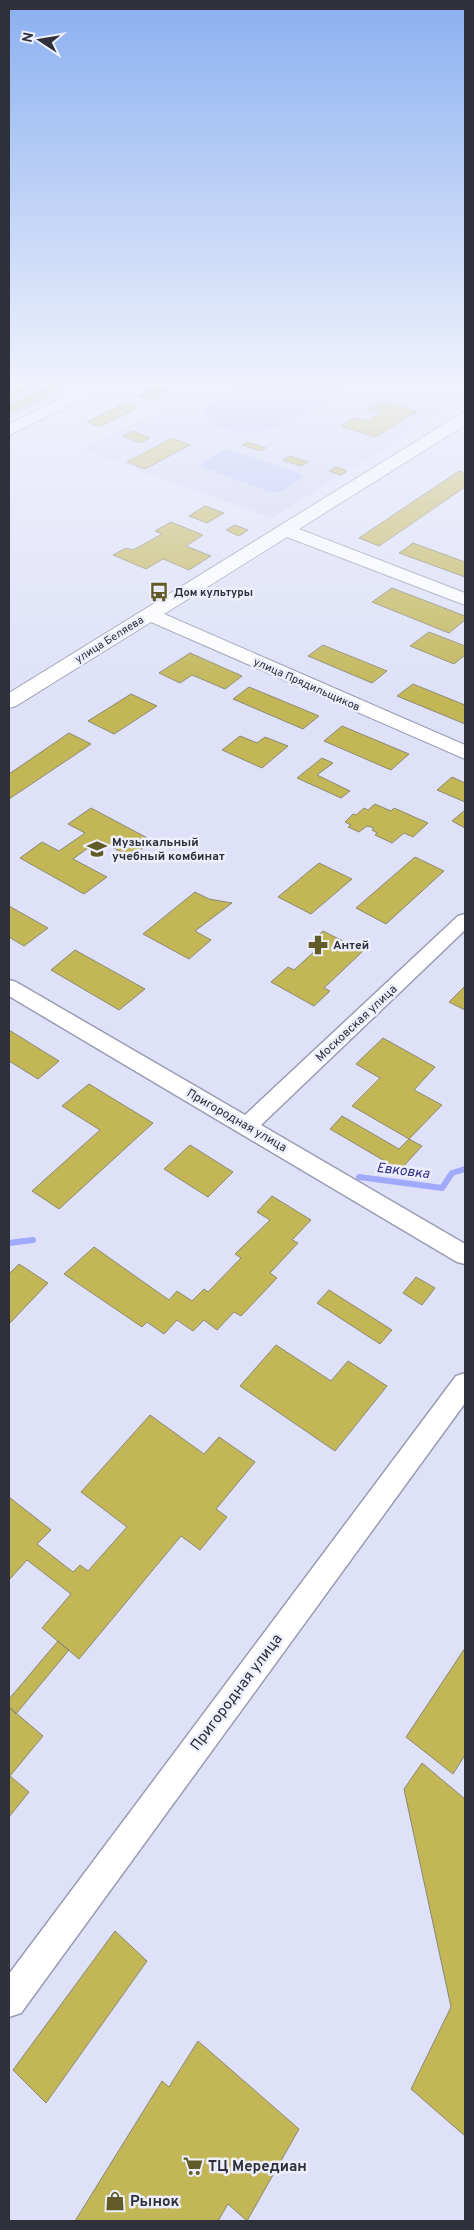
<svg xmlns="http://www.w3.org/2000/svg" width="474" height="2230" font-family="Overpass,sans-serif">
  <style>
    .built { fill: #d1d5f3 }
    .green { fill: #b8bff9 }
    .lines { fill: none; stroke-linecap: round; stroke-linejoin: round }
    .stream { stroke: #a1a9fb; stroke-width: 6 }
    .building { fill: #c2b656; stroke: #8b8973 }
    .street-casing { stroke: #999cb2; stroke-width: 3 }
    .secondary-casing { stroke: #999cb2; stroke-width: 2 }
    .street { fill: #fff; fill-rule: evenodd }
    .secondary { fill: #fff; fill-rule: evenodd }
    .labels { text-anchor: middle; stroke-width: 5; stroke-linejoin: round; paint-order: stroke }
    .far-poi-label { font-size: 11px; font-weight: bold; fill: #2f3039; stroke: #edeffd; text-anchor: start }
    .far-street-label { font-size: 11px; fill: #2f3039; stroke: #edeffd }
    .poi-label { font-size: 12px; font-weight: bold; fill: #2f3039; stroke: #edeffd; text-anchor: start }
    .street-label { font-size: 12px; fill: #2f3039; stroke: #edeffd }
    .water-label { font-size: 14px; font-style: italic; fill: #332d89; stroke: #edeffd }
    .near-street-label { font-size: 15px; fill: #2f3039; stroke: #edeffd }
    .near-poi-label { font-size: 15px; font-weight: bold; fill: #2f3039; stroke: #edeffd; text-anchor: start }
  </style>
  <rect width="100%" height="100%" fill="#dee1f8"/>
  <path class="built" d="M9 386H80L9 420Z
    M205 386H465V399L272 518 83 450Z"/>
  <path class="green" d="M241 386H352C313 408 275 440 229 430 219 428 208 424 204 414L208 405Z
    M231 450 296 472 303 477 282 491 270 492 200 466 202 463 222 451Z"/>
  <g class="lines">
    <path class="stream" d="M359 1177 442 1188 452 1173 465 1169
      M9 1243 33 1240"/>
  </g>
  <path class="building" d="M21 386H36L9 399V392Z
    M50 386H67L9 414V405Z
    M155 386 168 391 150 400 137 396Z
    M383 401 417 412 375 437 341 426 355 418 367 421 381 413 369 409Z
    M125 403 138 408 99 427 87 422Z
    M133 431 150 438 140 443 123 436Z
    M172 438 190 445 145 469 127 462Z
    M247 442 266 448 261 451 242 445Z
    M290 456 308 462 301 466 283 460Z
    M336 467 347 471 341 475 329 471Z
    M459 471 465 473V487L379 546 359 538Z
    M205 506 224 513 207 523 189 516Z
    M171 522 203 535 186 546 211 556 189 570 163 559 146 569 113 555 126 548 133 550 162 534 155 531Z
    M235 525 248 530 239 536 226 530Z
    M413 543 465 562V577L399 553Z
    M392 588 465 616V620L449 633 372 602Z
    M429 632 465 646V655L454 664 410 646Z
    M323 645 387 671 372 683 308 656Z
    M190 653 242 676 225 689 192 675 180 683 159 673Z
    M413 684 465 705V724L397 696Z
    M249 687 319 716 303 729 233 699Z
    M131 694 157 706 114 734 88 721Z
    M342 726 409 754 391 770 324 741Z
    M69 733 91 744 9 799V774Z
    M240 736 257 743 265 737 288 746 262 768 222 750Z
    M322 758 333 763 317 775 350 791 341 798 297 778Z
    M452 777 465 783V802L437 790Z
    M375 804 391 811 394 808 428 823 413 837 404 833 392 843 375 835 377 833 372 830 374 828 367 826 359 832 348 827 351 825 345 822 353 814 356 815 364 808 368 810Z
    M91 808 153 841 130 857 99 840 73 859 107 877 84 894 20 858 42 842 59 851 85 833 68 824Z
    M465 810V828L452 821Z
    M415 857 444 871 386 924 356 908Z
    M319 863 352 879 311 914 278 897Z
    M195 892 209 899 232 903 195 931 211 940 189 959 143 934Z
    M9 906 48 928 24 946 9 937Z
    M323 931 363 951 324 988 330 991 314 1006 271 982 288 967 294 970 316 950 307 946Z
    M75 950 145 989 119 1010 51 970Z
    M465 986V1010L449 1002Z
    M9 1030 59 1061 38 1079 9 1061Z
    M383 1038 435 1067 414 1090 442 1105 409 1139 352 1106 380 1078 356 1064Z
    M89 1084 153 1123 59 1209 32 1191 100 1130 62 1106Z
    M342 1116 399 1149 409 1139 422 1146 400 1170 330 1129Z
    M190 1145 233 1172 208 1197 164 1169Z
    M272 1196 311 1220 292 1240 298 1243 270 1273 277 1278 241 1316 234 1312 217 1330 204 1320 193 1331 177 1320 164 1334 147 1322 142 1327 64 1274 94 1247 169 1300 177 1291 192 1301 204 1289 208 1292 241 1258 235 1254 270 1220 257 1212Z
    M19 1264 48 1283 9 1324V1274Z
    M416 1277 435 1288 422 1305 403 1293Z
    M329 1290 392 1330 380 1344 317 1303Z
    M276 1345 331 1381 348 1361 387 1386 335 1451 240 1386Z
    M150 1415 204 1454 219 1437 255 1462 216 1509 227 1517 200 1550 181 1536 79 1659 42 1628 71 1594 27 1560 9 1580V1497L51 1530 37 1544 73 1572 80 1565 88 1571 127 1527 81 1492Z
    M58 1641 69 1650 16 1714 9 1707V1699Z
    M465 1648V1755L453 1774 406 1737Z
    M9 1707 43 1736 10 1776 29 1792 9 1817Z
    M422 1763 465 1799V2136L411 2089 451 2007 404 1789Z
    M115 1931 147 1961 46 2103 13 2070Z
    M198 2041 299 2129 247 2221 228 2204 218 2221H75L162 2081 169 2087Z"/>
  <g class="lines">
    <defs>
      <path id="street" d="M465 914V930L261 1125 465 1244V1264L457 1262 9 996V980L16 982 245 1115 458 916Z
        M465 1373V1403L21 2013 9 2017V1974L456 1376Z"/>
      <path id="secondary" d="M87 386H107L104 389 9 435V424Z
        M465 413V425L299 529 465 593V605L287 537 164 614 465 745V759L151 622 16 706 9 708V693L459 415Z"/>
    </defs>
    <use href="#street" class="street-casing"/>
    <use href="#secondary" class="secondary-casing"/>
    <use href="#street" class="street"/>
    <use href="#secondary" class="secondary"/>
  </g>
  <linearGradient id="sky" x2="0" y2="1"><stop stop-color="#8bb0f0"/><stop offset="0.55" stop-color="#f0f2fc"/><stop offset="1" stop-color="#f0f2fc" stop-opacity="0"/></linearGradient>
  <rect width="474" height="698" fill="url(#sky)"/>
  <defs>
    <symbol id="bus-bare" viewBox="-9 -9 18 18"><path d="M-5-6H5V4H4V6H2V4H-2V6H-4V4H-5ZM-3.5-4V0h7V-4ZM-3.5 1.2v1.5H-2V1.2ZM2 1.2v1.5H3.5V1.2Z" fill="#615b27" stroke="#edeffd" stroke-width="2.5" paint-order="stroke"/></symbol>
    <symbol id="school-bare" viewBox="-9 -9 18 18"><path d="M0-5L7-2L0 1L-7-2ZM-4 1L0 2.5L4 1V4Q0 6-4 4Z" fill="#615b27" stroke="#edeffd" stroke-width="2.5" paint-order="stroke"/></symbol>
    <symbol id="pharmacy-bare" viewBox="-9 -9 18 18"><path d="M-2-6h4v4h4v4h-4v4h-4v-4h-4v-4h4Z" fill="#615b27" stroke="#edeffd" stroke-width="2.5" paint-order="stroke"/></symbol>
    <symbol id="supermarket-bare" viewBox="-9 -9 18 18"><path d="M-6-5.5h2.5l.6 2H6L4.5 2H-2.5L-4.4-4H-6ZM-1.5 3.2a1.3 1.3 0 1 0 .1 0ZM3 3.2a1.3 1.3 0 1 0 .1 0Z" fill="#615b27" stroke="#edeffd" stroke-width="2.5" paint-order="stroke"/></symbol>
    <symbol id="shop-bare" viewBox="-9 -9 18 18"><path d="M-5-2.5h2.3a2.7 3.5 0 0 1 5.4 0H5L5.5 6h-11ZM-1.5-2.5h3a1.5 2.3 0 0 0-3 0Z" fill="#615b27" stroke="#edeffd" stroke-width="2.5" paint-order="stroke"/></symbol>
  </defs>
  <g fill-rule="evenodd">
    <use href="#bus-bare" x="145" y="578" width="28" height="28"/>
    <use href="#school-bare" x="83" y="835" width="28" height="28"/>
    <use href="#pharmacy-bare" x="304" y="931" width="28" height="28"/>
    <use href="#supermarket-bare" x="179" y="2152" width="28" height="28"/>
    <use href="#shop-bare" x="101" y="2187" width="28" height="28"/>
  </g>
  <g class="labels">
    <g class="far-poi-label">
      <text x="174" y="596">Дом культуры</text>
    </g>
    <g class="far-street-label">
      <text transform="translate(109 639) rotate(-32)" y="4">улица Беляева</text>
      <text transform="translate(307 684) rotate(24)" y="4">улица Прядильщиков</text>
    </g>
    <g class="poi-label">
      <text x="112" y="846">Музыкальный<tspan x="112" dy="14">учебный комбинат</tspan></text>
      <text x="333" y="949">Антей</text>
    </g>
    <g class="street-label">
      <text transform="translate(356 1023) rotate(-43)" y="4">Московская улица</text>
      <text transform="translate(237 1120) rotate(30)" y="4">Пригородная улица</text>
    </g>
    <g class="water-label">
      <text transform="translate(403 1170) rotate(7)" y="5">Евковка</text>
    </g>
    <g class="near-street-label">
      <text transform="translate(236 1692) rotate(-53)" y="5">Пригородная улица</text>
    </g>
    <g class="near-poi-label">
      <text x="208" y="2171">ТЦ Мередиан</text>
      <text x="130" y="2206">Рынок</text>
    </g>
  </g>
  <rect width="474" height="2230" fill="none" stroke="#2f3039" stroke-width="20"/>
  <g transform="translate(40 40) rotate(282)" stroke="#edeffd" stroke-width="4" paint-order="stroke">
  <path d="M0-4L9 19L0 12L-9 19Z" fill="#2f3039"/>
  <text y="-8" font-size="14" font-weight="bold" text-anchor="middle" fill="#2f3039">N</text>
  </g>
</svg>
